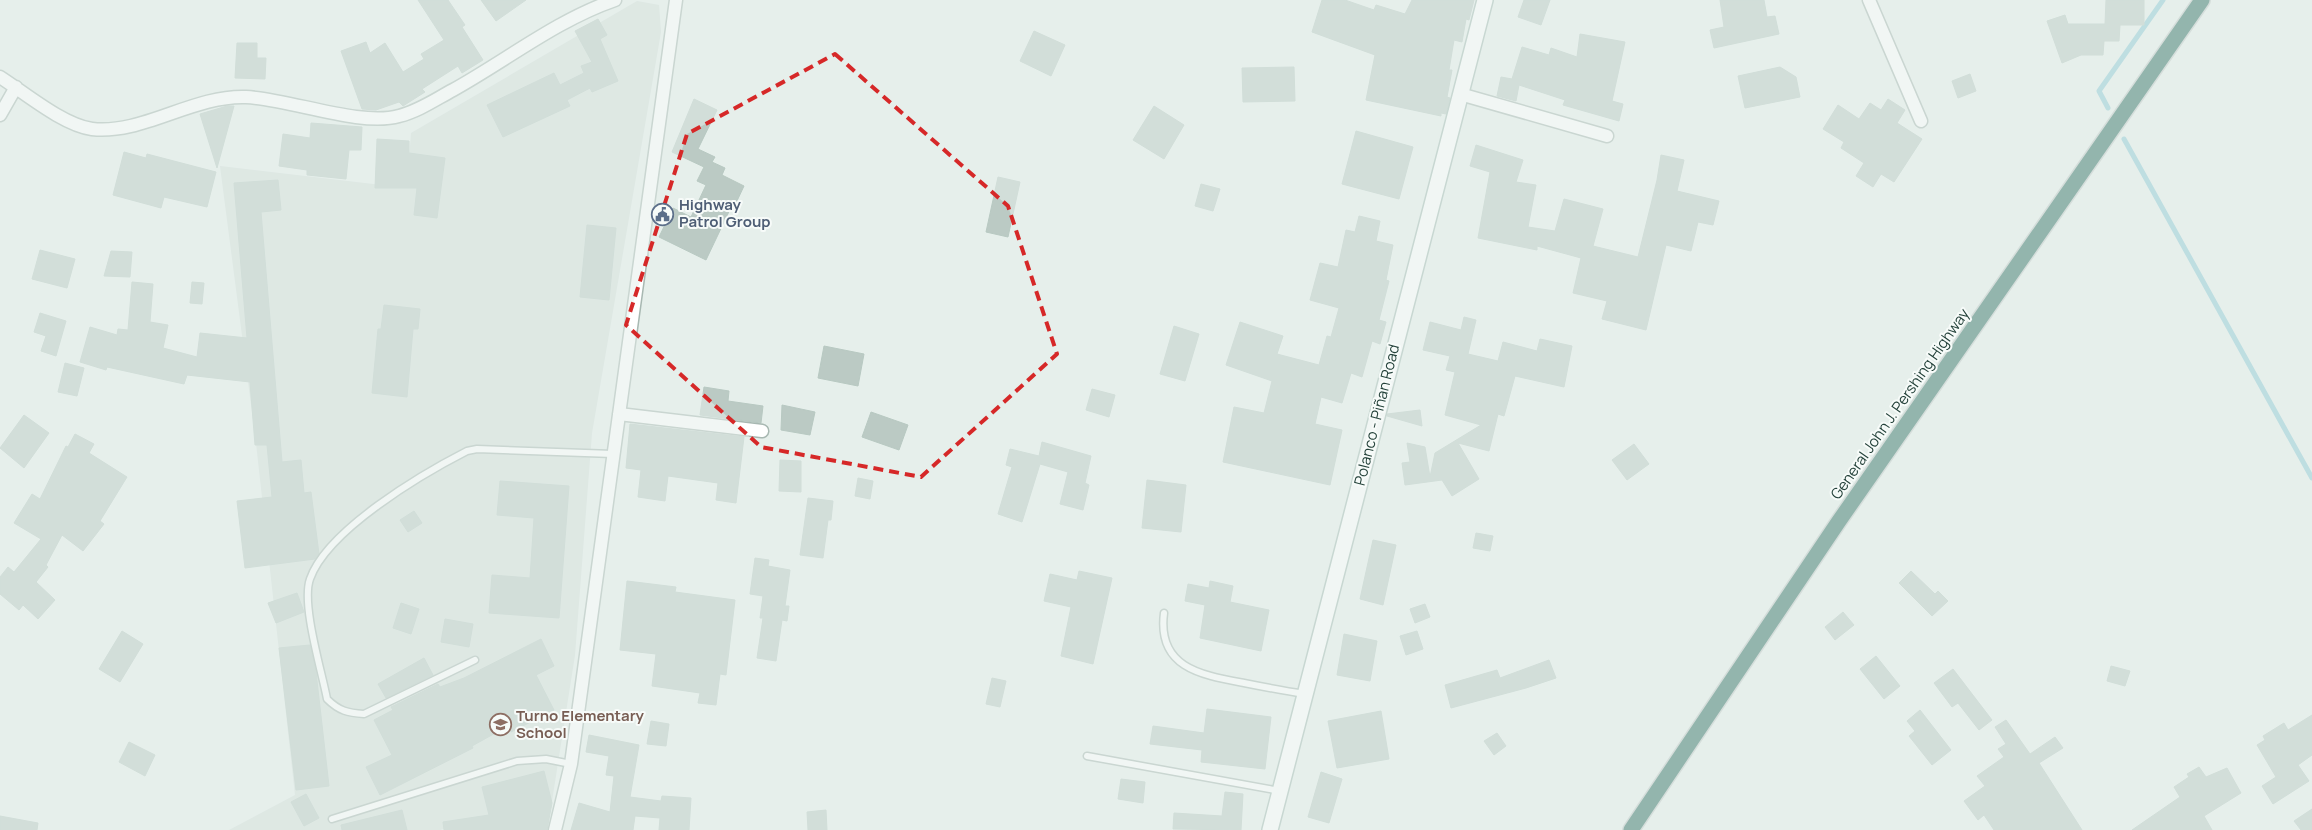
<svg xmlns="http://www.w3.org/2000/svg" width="2312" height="830" font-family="Manrope,sans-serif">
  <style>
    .built { fill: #d4dfda }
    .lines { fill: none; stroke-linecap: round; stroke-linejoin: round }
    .stream { stroke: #8ec9d4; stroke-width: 5 }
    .building { fill: #bbcac4; stroke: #b8c9c2 }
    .lane-casing { stroke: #a8b8b2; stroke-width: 9 }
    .street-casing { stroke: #a8b8b2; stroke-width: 15 }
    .secondary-casing { stroke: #a4bbb3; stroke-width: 18 }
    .highway-casing { stroke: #c2cac8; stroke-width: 18 }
    .lane { stroke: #fff; stroke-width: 6 }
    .street { stroke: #fff; stroke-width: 12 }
    .secondary { stroke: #fff; stroke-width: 15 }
    .highway { stroke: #2f6f62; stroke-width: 15 }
    .marked { fill: none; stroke: #d62828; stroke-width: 4; stroke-dasharray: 10 6; stroke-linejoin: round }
    .labels { text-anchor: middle; stroke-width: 4; stroke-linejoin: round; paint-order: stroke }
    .service-label { font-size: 15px; font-weight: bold; fill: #4e5e75; stroke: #f7fbf9; text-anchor: start }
    .street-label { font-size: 15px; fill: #24423a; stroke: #f7fbf9 }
    .education-label { font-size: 15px; font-weight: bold; fill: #785e54; stroke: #f7fbf9; text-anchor: start }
  </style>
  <rect width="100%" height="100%" fill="#e6efeb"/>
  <path class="built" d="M637 1 659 5 661 32 592 433 575 655 552 801 440 830H229L295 795 256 443 220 166 407 188 411 133Z"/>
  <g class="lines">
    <path class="stream" d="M2108 108 2099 91 2163 0
      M2124 139 2312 478"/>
  </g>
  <path class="building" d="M418 0H448L465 25 462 27 483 60 462 73 458 66 422 89 425 92 403 106 399 102 376 110 362 109 341 51 366 42 370 53 385 43 403 72 424 59 421 54 444 40Z
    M481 0H526L496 21Z
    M1322 0H1345L1374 10 1376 5 1405 14 1412 0H1474L1469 20 1466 19 1462 42 1454 40 1449 70H1452L1447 97 1450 98 1446 114 1441 113V116L1366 100 1375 55 1312 32Z
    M1524 0H1550L1541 25 1518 17Z
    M1720 0H1764L1767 17 1775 16 1779 34 1714 48 1710 30 1724 27Z
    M2106 0H2144V25H2120L2119 41H2104L2103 55H2081L2062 63 2047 21 2065 15 2068 24H2105Z
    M598 19 607 35 600 39 618 81 592 92 590 88 567 100 570 106 503 137 487 105 554 73 560 85 584 73 581 66 592 62 575 31Z
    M1034 31 1065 45 1051 76 1020 61Z
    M1580 34 1625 42 1612 101 1623 104 1619 121 1563 105 1565 100 1519 85 1516 101 1497 96 1501 77 1512 79 1522 47 1549 55 1551 48 1577 57Z
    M237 43H257V58H266L265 79 235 78Z
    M1294 67 1295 101 1243 102 1242 68Z
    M1780 67 1796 77 1800 97 1745 108 1738 76Z
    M1970 74 1976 91 1958 98 1952 81Z
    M694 99 717 110 698 149 715 157 712 162 725 168 722 175 744 186 736 203 734 201 706 260 659 237 673 208 691 217 706 185 697 181 704 167 672 152Z
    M1888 99 1905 110 1897 123 1922 139 1894 182 1881 174 1873 187 1856 176 1864 163 1841 148 1844 142 1823 129 1838 105 1859 119 1870 103 1881 110Z
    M227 106H234L217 168 200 114Z
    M1154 106 1184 125 1164 159 1133 140Z
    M311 123 362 127 361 150H349L346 179 307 175V170L279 166 283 134 310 138Z
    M1356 131 1413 147 1399 199 1342 184Z
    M377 139 409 141V153L445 158 437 218 414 215 417 188H375Z
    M1476 145 1523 160 1516 182 1536 185 1528 227 1555 231 1564 199 1603 209 1593 246 1638 257 1657 180 1661 155 1684 160 1677 191 1719 201 1713 225 1698 222 1691 251 1666 245 1646 330 1602 319 1607 301 1573 293 1581 258 1537 246V250L1478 238 1490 172 1470 166Z
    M124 152 146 158 147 154 216 172 207 207 164 197 161 208 113 195Z
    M998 177 1020 182 1008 237 986 232Z
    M278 180 281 210 261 212 282 462 301 460 304 493 311 492 319 554 315 559 245 568 237 501 272 497 267 445H255L250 382 187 375 184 384 107 367 106 370 80 362 90 327 117 335 118 329 128 330 132 282 153 284 150 322 168 325 163 348 197 357 200 333 247 338 234 183Z
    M1201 184 1220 189 1213 211 1195 206Z
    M1359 216 1380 221 1376 241 1393 245 1386 280 1389 281 1379 320 1386 322 1380 344 1372 341 1362 377 1351 373 1342 403 1321 397 1315 424 1342 430 1330 485 1223 462 1234 407 1264 413 1272 381 1226 365 1240 322 1283 336 1277 354 1319 365 1327 336 1331 337 1339 308 1310 300 1320 263 1338 267 1346 230 1355 232Z
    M587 225 616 228 609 300 580 297Z
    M40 250 75 259 67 288 32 279Z
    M111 251 132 252 130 277 104 276Z
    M192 282 204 283 202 304 190 303Z
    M384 305 420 309 418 329H413L407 397 372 393 378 329H381Z
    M40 313 66 321 56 356 41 351 46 336 34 332Z
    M1464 317 1476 320 1468 354 1498 361 1503 342 1537 351 1540 339 1572 346 1564 387 1515 376 1504 416 1498 414 1489 451 1458 443 1479 479 1452 496 1442 480 1405 485 1402 463 1410 462 1407 443 1425 447 1430 477 1435 453 1481 425 1445 415 1455 372 1446 370 1450 356 1423 350 1430 322 1461 330Z
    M1174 326 1199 334 1185 381 1160 374Z
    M824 346 864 354 858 386 818 378Z
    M65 363 84 368 77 396 58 392Z
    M704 387 729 391 728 401 763 406 761 423 700 415Z
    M1092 389 1115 395 1109 417 1086 410Z
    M782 405 815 412 810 435 781 430Z
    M1420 410 1422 426 1387 416V414Z
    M871 412 908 425 899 450 862 437Z
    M24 415 49 433 24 468 0 448Z
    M630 424 744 437 736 503 716 500 718 483 668 476 665 501 638 497 641 470 626 468Z
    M75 434 94 444 89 453 127 477 100 521 104 524 83 551 62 535 46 565 48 567 36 582 55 600 38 619 23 605 19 610 0 594V577L8 567 14 572 41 539 14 523 32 494 40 499 66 446 68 447Z
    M1042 442 1091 456 1085 483 1089 485 1083 510 1060 504 1068 472 1040 464 1022 522 998 514 1012 467 1006 465 1010 449 1039 456Z
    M1634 444 1649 464 1627 480 1612 460Z
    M780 460 801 461V492L779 491Z
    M858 478 873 481 870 499 855 496Z
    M1147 480 1186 485 1181 532 1142 528Z
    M500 481 569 486 559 618 489 613 492 575 530 578 534 518 497 515Z
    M808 498 833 501 831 520H828L823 558 800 555Z
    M414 511 422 523 408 532 400 520Z
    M1476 533 1493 536 1490 551 1473 548Z
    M1373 540 1396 545 1383 605 1360 599Z
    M755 558 769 560 768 566 790 570 785 606H789L787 621 782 620 776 661 757 658 763 618H760L763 596 750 594Z
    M1079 571 1112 578 1093 664 1061 656 1071 607 1044 601 1050 574 1077 580Z
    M1911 571 1935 594 1938 591 1948 601 1932 616 1899 583Z
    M627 581 676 587 675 592 735 600 726 675 720 674 716 705 698 703 700 693 652 686 656 654 620 650Z
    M1210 581 1233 586 1230 602 1269 610 1261 651 1200 638 1205 605 1185 601 1188 584 1209 588Z
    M297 593 304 612 276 623 268 603Z
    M401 603 419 609 411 634 393 628Z
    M1425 604 1430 617 1415 623 1410 609Z
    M1843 612 1854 625 1835 640 1825 627Z
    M445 619 473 624 469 647 441 642Z
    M122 631 143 644 120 682 99 669Z
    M1417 631 1423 649 1406 655 1400 636Z
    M1344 634 1377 641 1370 681 1337 675Z
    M541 639 554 666 536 675 554 710 511 732 508 726 472 746 473 748 380 795 366 767 392 755 374 720 393 710 391 707 438 684 440 687 464 678Z
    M310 645 316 672 329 786 296 790 279 648Z
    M1876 656 1900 686 1884 699 1860 669Z
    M424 658 433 675 386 698 378 684Z
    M1549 660 1556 678 1526 688 1451 708 1445 685 1497 670 1500 678Z
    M2111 666 2130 671 2125 686 2107 681Z
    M1953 669 1992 720 1979 730 1958 703 1952 707 1934 683Z
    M992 678 1006 681 1000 707 986 704Z
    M1207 709 1271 717 1265 769 1201 762 1202 750 1150 744 1153 726 1204 733Z
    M1920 710 1951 750 1932 765 1909 736 1915 731 1907 721Z
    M1381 711 1389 759 1337 768 1328 721Z
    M2312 715V755L2298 765 2309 781 2273 804 2262 786 2276 777 2257 745 2265 740 2263 736 2284 723 2288 730Z
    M2006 720 2030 754 2055 737 2063 748 2039 763 2082 830H1994L1984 815 1978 820 1964 801 1985 786 1977 776 2004 757 1998 749 2006 744 1995 727Z
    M651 721 669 724 666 746 647 744Z
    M1497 733 1506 746 1494 755 1484 741Z
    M589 735 639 745 630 797 661 801 662 796 691 798 689 830H659L660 818 635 816 633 830H571L579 803 610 812 614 776 606 775 609 756 586 752Z
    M129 742 155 755 145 776 119 762Z
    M2199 767 2206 777 2227 768 2241 793 2204 816 2212 830H2132L2180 797 2174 787 2189 777 2187 774Z
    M544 771 552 803 547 830H444L443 822 489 815 482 787Z
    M1321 772 1342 779 1329 823 1308 817Z
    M1121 779 1145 782 1143 803 1118 799Z
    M1225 792 1243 794 1241 830 1173 829 1174 813 1222 816Z
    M306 794 319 818 304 826 291 802Z
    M2312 809V830H2301L2294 821Z
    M402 810 407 830H342L341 825Z
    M826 810 827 830H808L807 812Z
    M0 816 38 823 37 830H0Z"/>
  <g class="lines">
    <defs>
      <path id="lane" d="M1164 613C1157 668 1201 675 1244 683 1264 687 1285 691 1305 694
        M475 660 364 714C348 713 339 711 327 699 322 672 301 604 310 579 327 530 422 474 467 451L477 449 613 454
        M1087 756 1280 791
        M332 819 517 761 546 759 571 764"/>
      <path id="street" d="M1869 0 1921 121
        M0 77C25 93 63 125 92 129 142 135 193 95 246 97 290 99 360 127 399 116 419 111 436 99 453 90 507 60 557 20 615 0
        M1460 94 1607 136
        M0 115 16 87
        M619 414 762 431
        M555 830 571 764 676 0"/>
      <path id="secondary" d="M1270 830 1485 0"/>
      <path id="highway" d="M1631 830 1839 521 2202 0"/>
    </defs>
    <use href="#lane" class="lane-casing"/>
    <use href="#street" class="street-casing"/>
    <use href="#secondary" class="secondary-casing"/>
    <use href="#highway" class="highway-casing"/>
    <use href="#lane" class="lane"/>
    <use href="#street" class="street"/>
    <use href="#secondary" class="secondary"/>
    <use href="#highway" class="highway"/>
  </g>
  <path d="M0 0H2312V830H0ZM835 54 1008 206 1057 354 921 477 761 447 626 325 687 134Z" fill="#e6efeb" fill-opacity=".55" fill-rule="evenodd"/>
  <path class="marked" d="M835 54 1008 206 1057 354 921 477 761 447 626 325 687 134Z"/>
  <defs>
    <symbol id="civic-ring" viewBox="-11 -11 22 22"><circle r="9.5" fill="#f7fbf9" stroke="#5c6f8a" stroke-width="1.5"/><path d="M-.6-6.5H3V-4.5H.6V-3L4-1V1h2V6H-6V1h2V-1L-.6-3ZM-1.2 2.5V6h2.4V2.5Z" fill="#5c6f8a"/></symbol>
    <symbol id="school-ring" viewBox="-11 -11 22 22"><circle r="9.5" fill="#f7fbf9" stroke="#8d6e63" stroke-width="1.5"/><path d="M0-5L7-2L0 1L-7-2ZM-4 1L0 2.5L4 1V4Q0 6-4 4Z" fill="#8d6e63"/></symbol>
  </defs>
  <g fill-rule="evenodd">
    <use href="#civic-ring" x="650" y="202" width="25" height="25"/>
    <use href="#school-ring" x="488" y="712" width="25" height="25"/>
  </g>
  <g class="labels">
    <g class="service-label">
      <text x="679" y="210">Highway<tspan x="679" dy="17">Patrol Group</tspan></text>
    </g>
    <g class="street-label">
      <text transform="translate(1900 404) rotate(-55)" y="5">General John J. Pershing Highway</text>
      <text transform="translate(1377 415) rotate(-76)" y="5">Polanco - Piñan Road</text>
    </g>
    <g class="education-label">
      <text x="516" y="721">Turno Elementary<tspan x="516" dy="17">School</tspan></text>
    </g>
  </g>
</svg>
